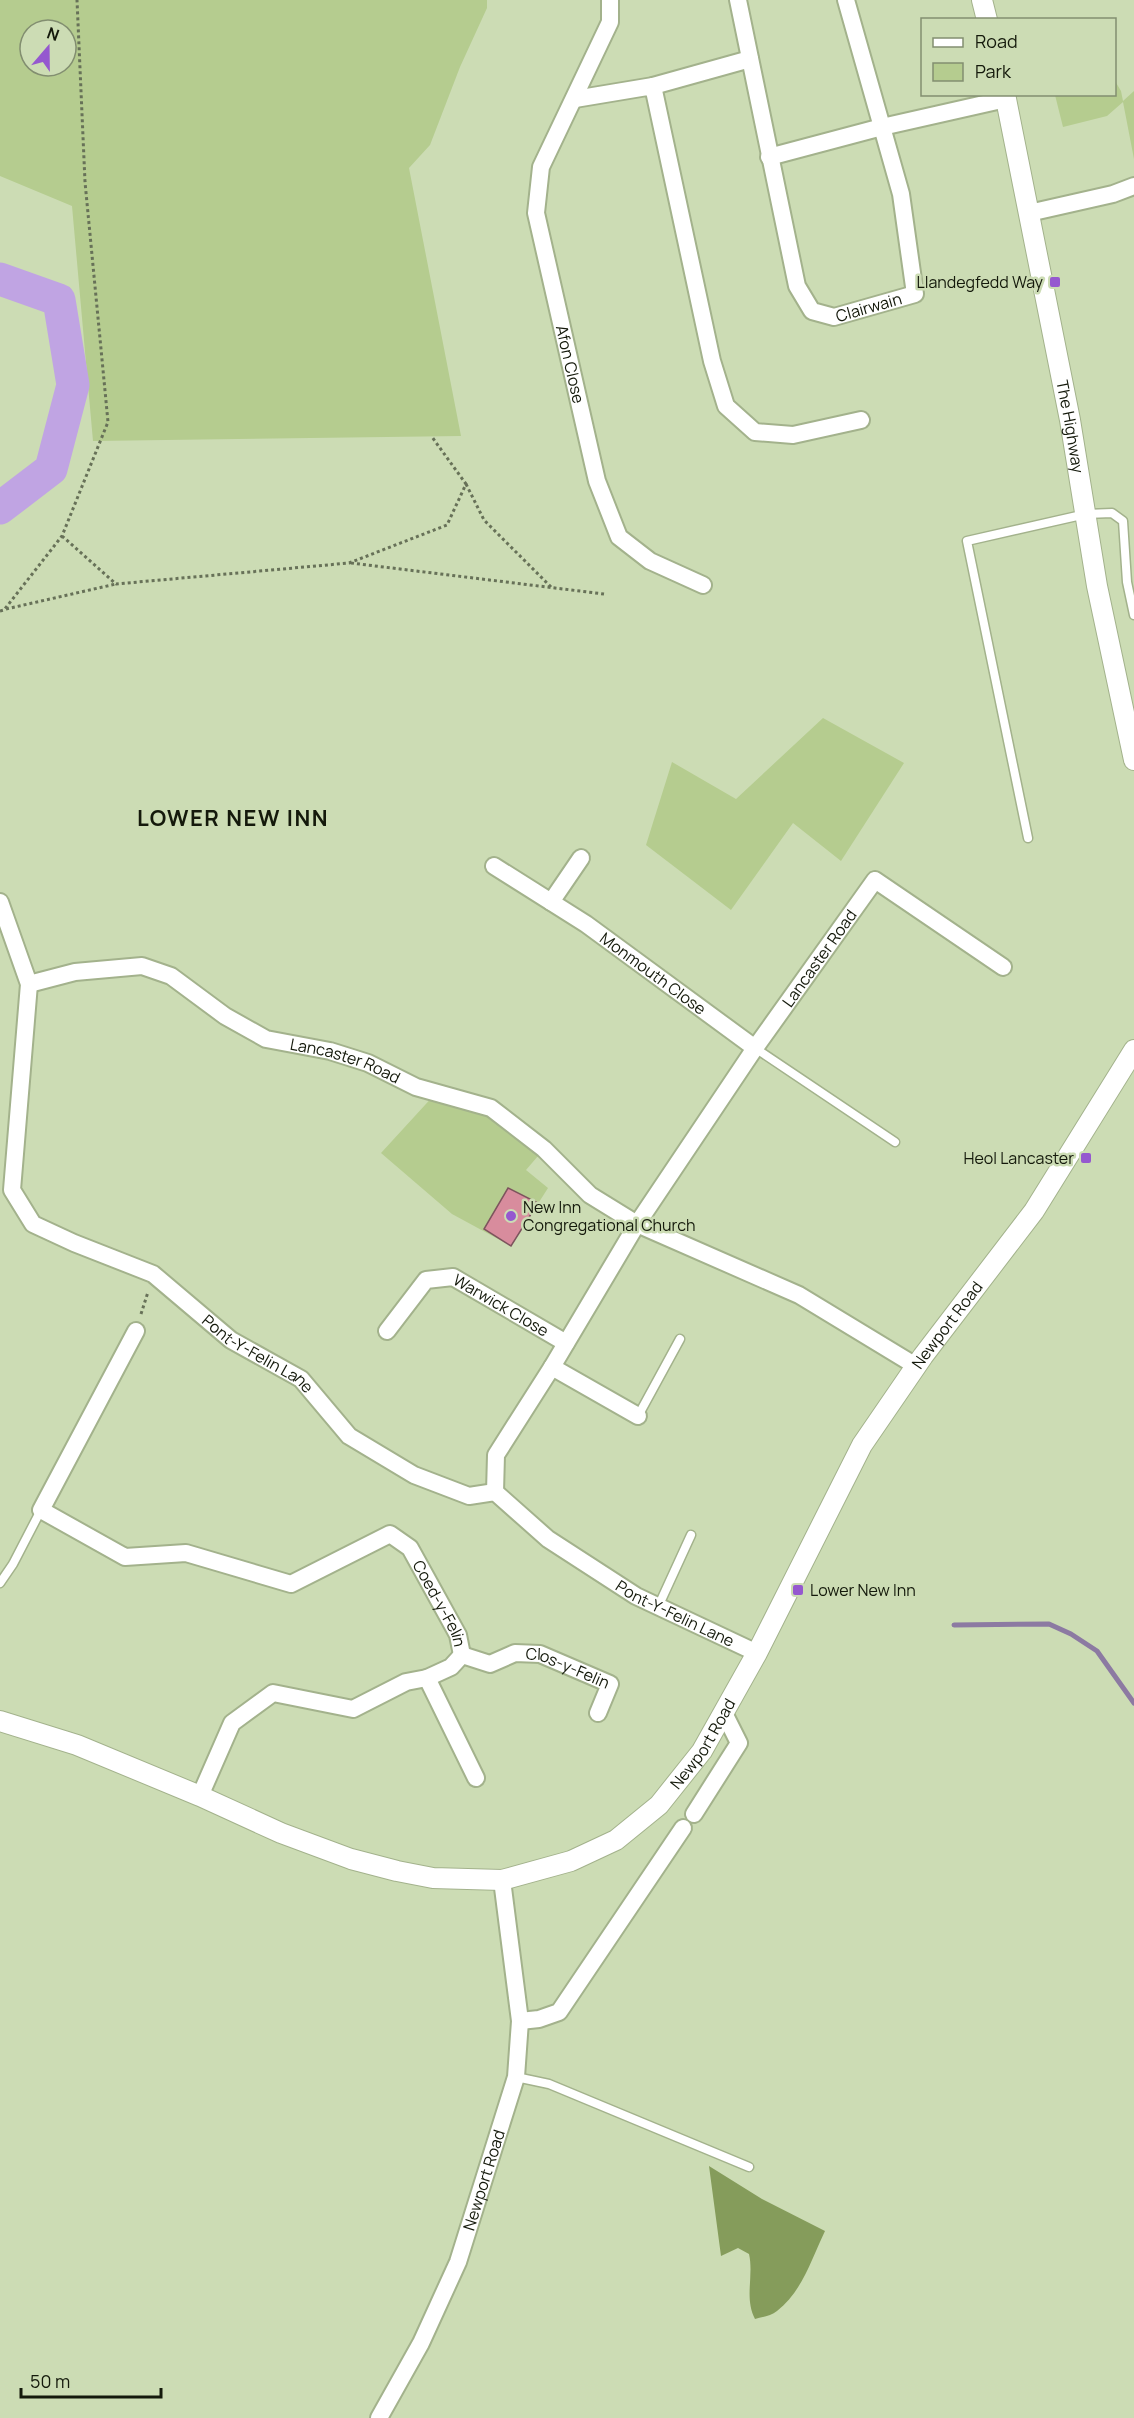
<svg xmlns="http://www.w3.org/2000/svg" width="1134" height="2418" font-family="Manrope,sans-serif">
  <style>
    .green { fill: #b5cc8f; fill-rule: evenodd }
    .forest { fill: #859c5b }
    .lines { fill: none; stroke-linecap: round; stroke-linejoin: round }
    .stream { stroke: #8c7aa2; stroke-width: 5 }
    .river { stroke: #c0a4e3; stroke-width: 33 }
    .building { fill: #d88c9d; stroke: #7d545d; stroke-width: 1.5 }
    .service-casing { stroke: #a3b28c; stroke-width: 11 }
    .minor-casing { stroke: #a3b28c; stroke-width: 20 }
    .tertiary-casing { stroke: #a3b28c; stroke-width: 22 }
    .path { stroke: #677158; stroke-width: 3; stroke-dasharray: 3 3; stroke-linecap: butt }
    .service { stroke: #fff; stroke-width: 8 }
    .minor { stroke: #fff; stroke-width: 16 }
    .tertiary { stroke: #fff; stroke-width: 20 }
    .poi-dot { fill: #9558cf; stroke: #ccdcb4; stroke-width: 2 }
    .labels { text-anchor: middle; stroke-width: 5; stroke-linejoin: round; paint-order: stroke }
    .poi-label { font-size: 16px; fill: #14190b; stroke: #ccdcb4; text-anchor: end }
    .street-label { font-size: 16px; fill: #14190b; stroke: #ccdcb4 }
    .district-label { font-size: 22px; font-weight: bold; letter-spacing: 1.5px; fill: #14190b; stroke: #ccdcb4 }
  </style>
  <rect width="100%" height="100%" fill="#ccdcb4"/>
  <path class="green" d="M0 0H487V8L460 67 430 145 409 168 461 436 93 441 72 206 0 176ZM30 30H66V66H30Z
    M1115 81 1121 91 1123 101 1134 91V159L1123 102 1107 116 1063 127 1055 95 1114 94Z
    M823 718 904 763 841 861 793 823 731 910 646 845 672 762 736 799Z
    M436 1093 491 1108 544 1149 526 1170 548 1188 511 1246 452 1214 381 1153Z"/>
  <path class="forest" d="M709 2166 762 2199 825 2231C812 2258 802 2292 777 2311 771 2316 762 2317 755 2319 744 2298 754 2276 749 2254L738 2248 721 2256Z"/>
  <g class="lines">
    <path class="stream" d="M954 1625 1049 1624 1071 1634 1097 1651 1134 1703"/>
    <path class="river" d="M0 279 59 300 73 385 51 469 0 508"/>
  </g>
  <path class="building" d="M508 1188 538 1203 511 1246 484 1229Z"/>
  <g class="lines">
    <defs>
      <path id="service" d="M1028 838 967 541 1086 514 1112 513 1123 521 1127 582 1134 615
        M755 1048 895 1142
        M638 1416 680 1339
        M0 1583 13 1564 41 1510
        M658 1607 691 1535
        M516 2077 549 2084 749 2167"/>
      <g id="minor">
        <path id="s1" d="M610 0V22L541 167 536 213 597 481 619 537 650 561 703 585"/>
        <path id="s2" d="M738 0 797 286 812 311 834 317 915 294 901 194 846 0"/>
        <path d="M653 86 750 59"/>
        <path d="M575 99 653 86 712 361 726 406 755 432 793 435 861 420"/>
        <path d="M769 157 882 127 1006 99"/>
        <path d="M1029 213 1113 194 1134 186"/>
        <path id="s3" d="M494 866 586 924 755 1048"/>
        <path id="s4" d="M0 902 29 984 12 1190 33 1224 74 1243 153 1274 231 1340 301 1379 349 1436 414 1475 469 1496 495 1492 548 1539 636 1596 757 1653"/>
        <path d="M551 902 581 858"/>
        <path id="s5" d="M29 984 75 972 142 966 171 976 225 1016 266 1039 330 1051 368 1063 416 1087 491 1108 544 1149 590 1195 637 1224 799 1295 916 1366"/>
        <path id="s6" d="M136 1331 41 1510 125 1557 186 1553 291 1584 390 1534 410 1548 458 1635 462 1655"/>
        <path id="s7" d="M387 1331 426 1280 453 1277 566 1343"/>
        <path d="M552 1367 638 1416"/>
        <path id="s8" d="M495 1492 496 1455 552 1367 637 1224 755 1048 875 880 1003 967"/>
        <path id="s9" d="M462 1655 490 1664 515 1653 540 1654 610 1684 598 1713"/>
        <path d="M427 1678 476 1778"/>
        <path d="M200 1796 232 1723 273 1693 353 1709 406 1682 427 1678 451 1667 462 1655"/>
        <path d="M694 1814 739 1743 724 1713"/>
        <path d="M520 2021 539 2019 559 2012 683 1828"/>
        <path id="s10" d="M379 2418 421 2343 458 2262 516 2077 520 2021 502 1880"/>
      </g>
      <g id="tertiary">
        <path d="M982 0 987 20"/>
        <path id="s11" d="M1005 94 1070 420 1097 586 1134 760"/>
        <path id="s12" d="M0 1721 77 1745 200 1796 281 1833 351 1859 397 1871 433 1878 502 1880 571 1861 616 1840 659 1805 702 1751 757 1653 862 1445 923 1356 1034 1211 1134 1050"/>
      </g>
    </defs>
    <use href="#service" class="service-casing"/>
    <use href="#minor" class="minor-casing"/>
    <use href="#tertiary" class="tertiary-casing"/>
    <path class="path" d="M466 484 484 520 551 587
      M62 536 116 584 349 563 447 525 466 484 432 437
      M351 563 604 594
      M6 609 116 584
      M0 611 4 610 62 536 108 422 85 182 77 0
      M141 1314 148 1292"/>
    <use href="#service" class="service"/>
    <use href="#minor" class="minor"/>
    <use href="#tertiary" class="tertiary"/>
  </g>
  <g class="poi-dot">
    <rect x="1049" y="276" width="12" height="12" rx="3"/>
    <rect x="1080" y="1152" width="12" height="12" rx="3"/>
    <circle cx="511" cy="1216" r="6"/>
    <rect x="792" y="1584" width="12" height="12" rx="3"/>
  </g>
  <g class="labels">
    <g class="poi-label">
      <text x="1043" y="288">Llandegfedd Way</text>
      <text x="1074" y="1164">Heol Lancaster</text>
      <text x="523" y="1213" text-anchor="start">New Inn<tspan x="523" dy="18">Congregational Church</tspan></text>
      <text x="810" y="1596" text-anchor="start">Lower New Inn</text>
    </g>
    <g class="street-label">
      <text dy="6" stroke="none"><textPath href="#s2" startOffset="380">Clairwain</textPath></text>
      <text dy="6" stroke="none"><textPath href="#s1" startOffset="384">Afon Close</textPath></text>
      <text dy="6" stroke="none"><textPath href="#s11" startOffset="339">The Highway</textPath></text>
      <text dy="6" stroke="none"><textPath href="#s8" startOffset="630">Lancaster Road</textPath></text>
      <text dy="6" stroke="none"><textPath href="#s3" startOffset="192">Monmouth Close</textPath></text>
      <text dy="6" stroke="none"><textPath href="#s5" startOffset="342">Lancaster Road</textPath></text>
      <text dy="6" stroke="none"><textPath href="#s7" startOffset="147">Warwick Close</textPath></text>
      <text dy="6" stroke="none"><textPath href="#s12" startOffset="1269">Newport Road</textPath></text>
      <text dy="6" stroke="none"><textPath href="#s4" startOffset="596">Pont-Y-Felin Lane</textPath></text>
      <text dy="6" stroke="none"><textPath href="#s6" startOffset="668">Coed-y-Felin</textPath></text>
      <text dy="6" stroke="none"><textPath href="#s4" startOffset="1100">Pont-Y-Felin Lane</textPath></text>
      <text dy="6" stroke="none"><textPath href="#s9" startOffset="112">Clos-y-Felin</textPath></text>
      <text dy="6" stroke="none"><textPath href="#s12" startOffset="783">Newport Road</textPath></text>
      <text dy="6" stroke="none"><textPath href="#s10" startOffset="261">Newport Road</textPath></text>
    </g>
    <g class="district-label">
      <text x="233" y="826">LOWER NEW INN</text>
    </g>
  </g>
  <rect x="921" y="18" width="195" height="78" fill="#ccdcb4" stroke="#828e70" stroke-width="1.5"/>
  <rect x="933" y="38" width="30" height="9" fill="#ffffff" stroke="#828e70" stroke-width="1.5"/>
  <text x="975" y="48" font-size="18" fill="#14190b">Road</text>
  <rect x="933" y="63" width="30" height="18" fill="#b5cc8f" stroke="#828e70" stroke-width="1.5"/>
  <text x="975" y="78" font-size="18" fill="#14190b">Park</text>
  <g transform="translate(48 48) rotate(20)"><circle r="28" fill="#ccdcb4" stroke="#828e70" stroke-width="1.5"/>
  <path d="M0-4.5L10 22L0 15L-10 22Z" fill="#9558cf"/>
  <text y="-9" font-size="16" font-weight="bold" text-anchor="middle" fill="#14190b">N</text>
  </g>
  <path d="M21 2388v9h140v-9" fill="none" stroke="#14190b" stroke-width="3"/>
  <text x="30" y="2388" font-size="18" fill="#14190b" stroke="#ccdcb4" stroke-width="4.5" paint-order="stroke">50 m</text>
</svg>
